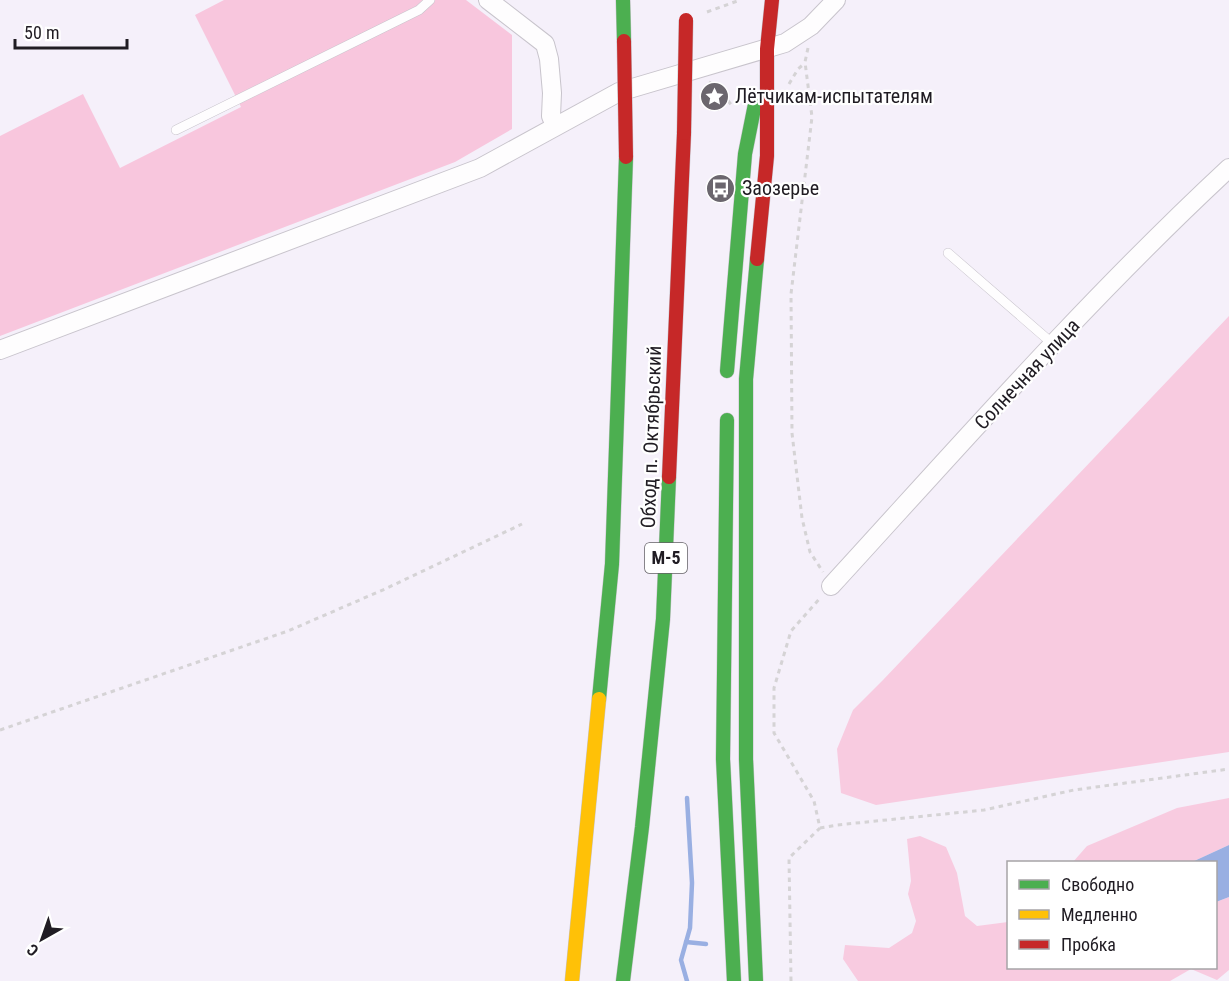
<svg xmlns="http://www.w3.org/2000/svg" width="1229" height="981" font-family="'Roboto Condensed',sans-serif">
<rect width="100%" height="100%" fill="#f5f0fa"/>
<g fill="#f8cbe0">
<path d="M1229 316V752L876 805 841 793 837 749 853 710 883 680Z"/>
<path d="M1229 798V845L1192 862H1073L1087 846 1177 808Z"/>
<path d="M920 836 946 847 957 873 965 916 977 926 1008 922V968H1216V902L1229 897V970L1217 980 1191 969 1170 981H858L843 959 845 945 889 948 912 933 916 921 908 894 911 881 907 839Z"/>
</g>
<path fill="#f8c6dd" d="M224 0H466L512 35V129L455 162 0 336V136L83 94 120 168 241 107 195 15Z"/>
<path fill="#99afe2" d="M1229 845V897L1216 902V862H1192Z"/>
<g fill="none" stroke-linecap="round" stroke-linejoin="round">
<g stroke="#99afe2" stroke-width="4.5">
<path d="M686 942 706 944"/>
<path d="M687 981 681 960 690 928 692 883 687 798"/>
</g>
<defs>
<g id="lane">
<path d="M176 130 419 10 430 0"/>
<path d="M948 253 1053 344"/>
</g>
<g id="street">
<path d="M488 0 545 44 549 59 552 93 551 116 555 126"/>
<path d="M0 350 480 168 619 92 785 43 811 26 836 0"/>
<path d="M831 586C961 444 1088 299 1229 168"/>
</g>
<g id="fast">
<path d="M623 0 624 41"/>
<path d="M727 371 745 154 755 104"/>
<path d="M727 420 723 759 734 981"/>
<path d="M599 699 612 564 626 157"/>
<path d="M623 981 642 827 663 619 669 477"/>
<path d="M756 981 746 759V379L757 259"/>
</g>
<path id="slow" d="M572 981 599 699"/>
<g id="jam">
<path d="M757 259 767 156V49L772 0"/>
<path d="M669 477 684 133"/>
</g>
</defs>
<use href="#lane" stroke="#c8c4cc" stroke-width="10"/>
<use href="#street" stroke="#c8c4cc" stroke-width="20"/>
<use href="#fast" stroke="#c8c4cc" stroke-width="15"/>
<use href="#slow" stroke="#c8c4cc" stroke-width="15"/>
<use href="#jam" stroke="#c8c4cc" stroke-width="15"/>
<g stroke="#d5d3d5" stroke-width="3" stroke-dasharray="4.5 4.5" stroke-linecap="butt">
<path d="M707 12 740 0"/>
<path d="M808 48 805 62 812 117 791 294 792 433 802 518 810 552 823 572"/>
<path d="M709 82 718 88 733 107"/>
<path d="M789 84 798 69 805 63"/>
<path d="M0 730 288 631 385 589 522 524"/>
<path d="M820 828 837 825 984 810 1074 790 1229 769"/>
<path d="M791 981 789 858 820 828 814 801 774 733V688L791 631 821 597"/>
</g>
<use href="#lane" stroke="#fefdfe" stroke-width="9"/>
<use href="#street" stroke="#fefdfe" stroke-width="18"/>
<use href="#fast" stroke="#4caf50" stroke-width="14"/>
<use href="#slow" stroke="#ffc107" stroke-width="14"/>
<use href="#jam" stroke="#c62828" stroke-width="14"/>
<defs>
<g id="jam-bridge">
<path d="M624 41 626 157"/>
<path d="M684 133 686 20"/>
</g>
</defs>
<use href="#jam-bridge" stroke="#c8c4cc" stroke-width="15" stroke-linecap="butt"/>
<use href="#jam-bridge" stroke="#c62828" stroke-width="14"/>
</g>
<defs>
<symbol id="sight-disc" viewBox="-11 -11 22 22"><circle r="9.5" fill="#6b666e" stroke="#fff"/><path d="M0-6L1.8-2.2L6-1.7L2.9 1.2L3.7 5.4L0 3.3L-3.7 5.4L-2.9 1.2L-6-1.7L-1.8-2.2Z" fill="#fff"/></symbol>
<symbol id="bus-disc" viewBox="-11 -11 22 22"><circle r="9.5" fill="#6b666e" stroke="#fff"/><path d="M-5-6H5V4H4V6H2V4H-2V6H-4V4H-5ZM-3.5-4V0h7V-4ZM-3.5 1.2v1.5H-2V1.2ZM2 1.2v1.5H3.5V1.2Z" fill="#fff"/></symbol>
</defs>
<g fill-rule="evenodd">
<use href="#sight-disc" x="698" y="80" width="33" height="33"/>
<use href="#bus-disc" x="704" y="172" width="33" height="33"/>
</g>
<g text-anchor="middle" stroke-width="4.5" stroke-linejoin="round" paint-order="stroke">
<rect fill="#fff" stroke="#636065" stroke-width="1.5" x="645" y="543" width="42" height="30" rx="4.5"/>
<g font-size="18" font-weight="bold" fill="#201c23">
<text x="666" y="564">М-5</text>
</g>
<g font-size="20" fill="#201c23" stroke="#fff" text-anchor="start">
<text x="735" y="103">Лётчикам-испытателям</text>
<text x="742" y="195">Заозерье</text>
</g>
<g font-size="20" fill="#201c23" stroke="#fff">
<text transform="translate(1027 374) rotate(-47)" y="7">Солнечная улица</text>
<text transform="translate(651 437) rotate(-88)" y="7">Обход п. Октябрьский</text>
</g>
</g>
<rect x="1007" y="861" width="210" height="108" fill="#ffffff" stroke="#a6a4a7" stroke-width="1.5"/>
<rect x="1019" y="880" width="30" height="9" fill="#4caf50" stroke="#a6a4a7" stroke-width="1.5"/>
<text x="1061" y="891" font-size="18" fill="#201c23">Свободно</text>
<rect x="1019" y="910" width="30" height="9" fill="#ffc107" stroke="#a6a4a7" stroke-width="1.5"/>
<text x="1061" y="921" font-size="18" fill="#201c23">Медленно</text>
<rect x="1019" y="940" width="30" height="9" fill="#c62828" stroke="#a6a4a7" stroke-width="1.5"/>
<text x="1061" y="951" font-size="18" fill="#201c23">Пробка</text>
<g transform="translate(42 939) rotate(220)" stroke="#ffffff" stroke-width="4.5" paint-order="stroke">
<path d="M0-4.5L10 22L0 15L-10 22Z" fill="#201c23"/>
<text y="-9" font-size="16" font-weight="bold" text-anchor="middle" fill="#201c23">С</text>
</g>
<path d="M15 39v9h112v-9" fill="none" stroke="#201c23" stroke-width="3"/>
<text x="24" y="39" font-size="18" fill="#201c23" stroke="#ffffff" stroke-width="4.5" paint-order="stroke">50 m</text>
</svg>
